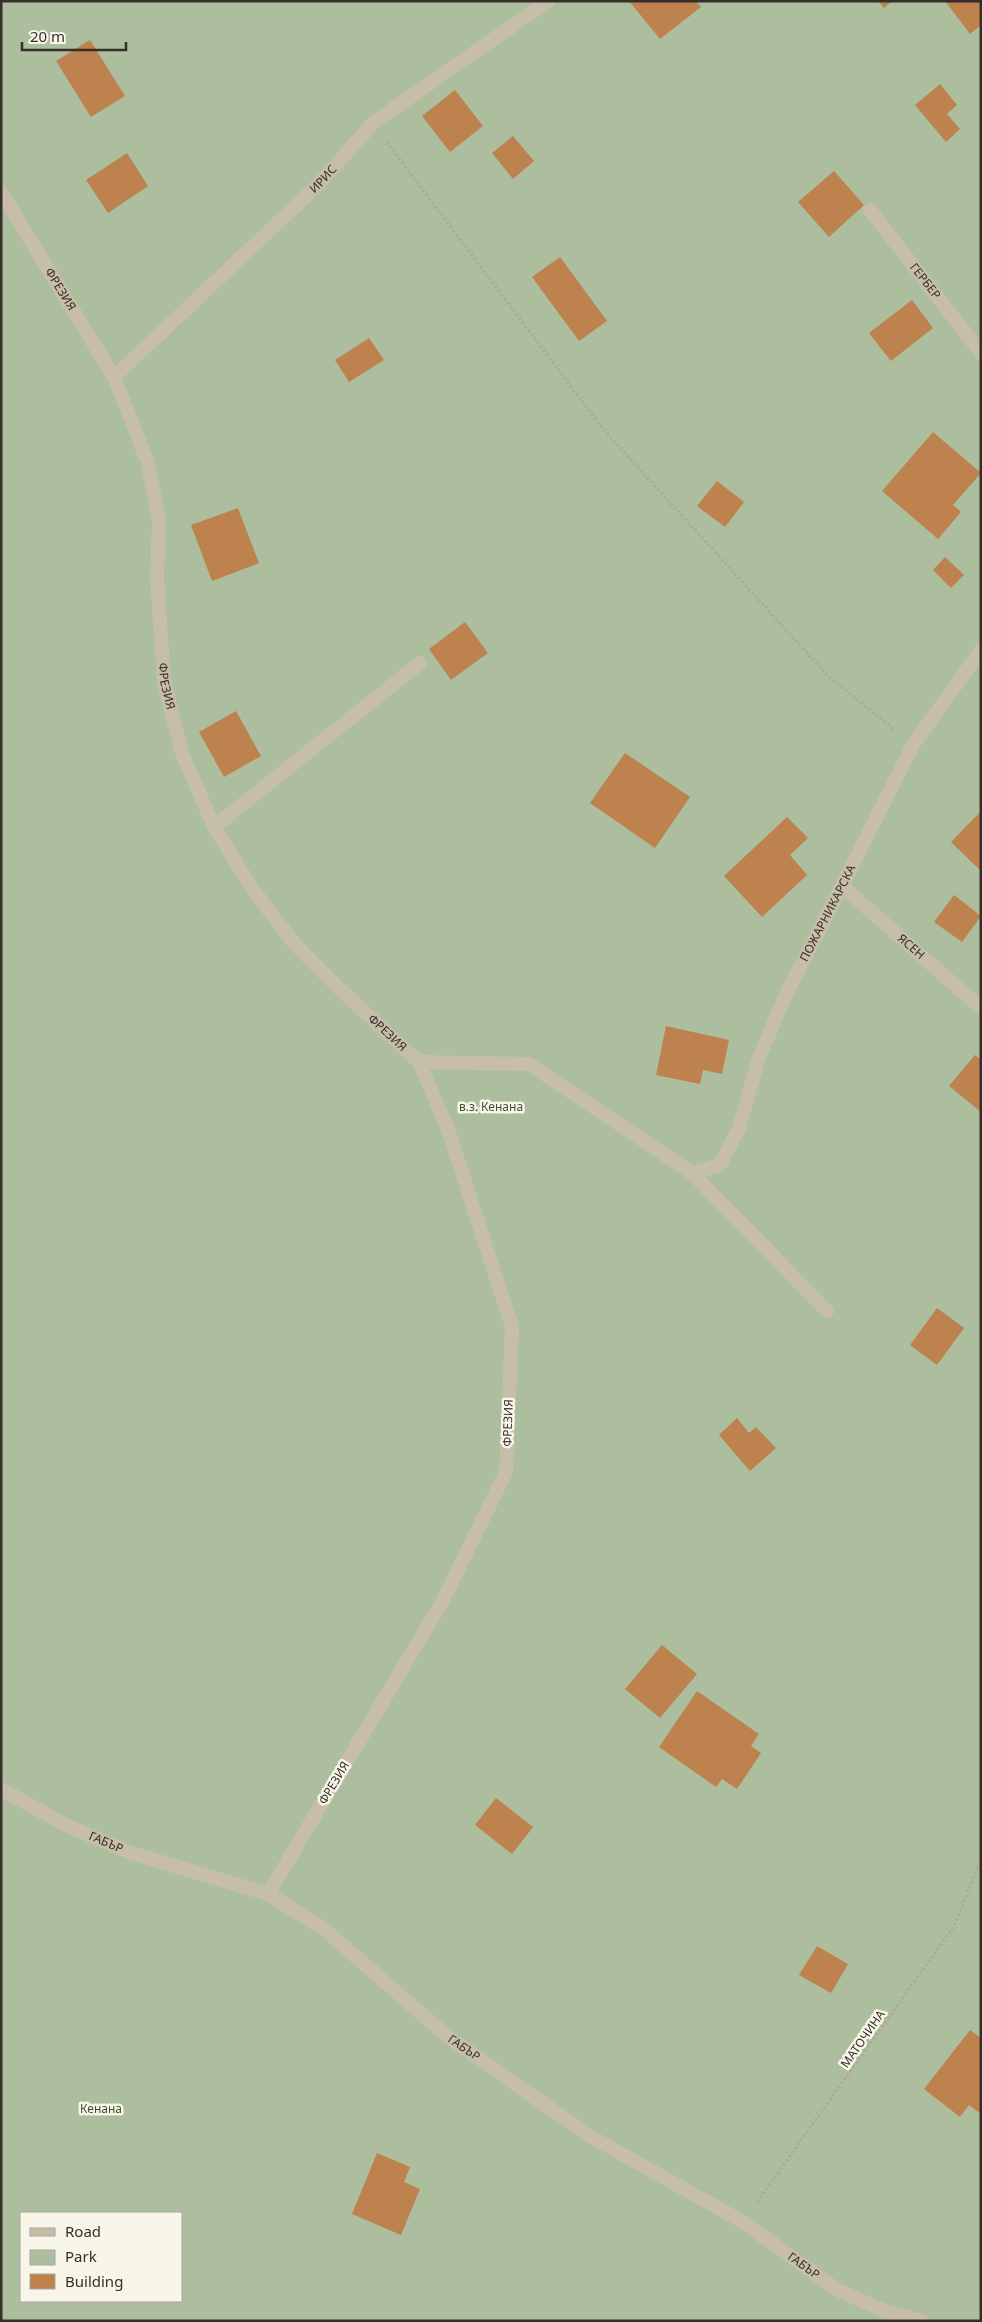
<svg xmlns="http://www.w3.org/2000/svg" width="982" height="2322" font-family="'Noto Sans',sans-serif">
<rect width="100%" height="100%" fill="#f0ebdd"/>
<path fill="#acbe9e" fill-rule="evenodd" d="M1 1H981V2321H1ZM21 2213H181V2301H21Z"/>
<g fill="#bd824e">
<path d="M629 1H696L701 7 660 39Z"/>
<path d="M878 1H892L884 8Z"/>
<path d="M945 1H981V25L970 34Z"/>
<path d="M90 40 125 96 91 117 56 61Z"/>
<path d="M940 84 957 105 947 114 960 129 946 142 915 105Z"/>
<path d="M455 90 483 126 450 152 422 116Z"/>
<path d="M513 136 534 161 513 179 492 153Z"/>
<path d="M127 153 148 186 108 213 86 180Z"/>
<path d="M834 171 864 205 829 237 798 202Z"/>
<path d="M560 257 607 321 579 341 532 277Z"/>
<path d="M912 300 933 328 891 361 869 333Z"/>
<path d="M369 338 384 360 349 382 335 360Z"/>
<path d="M933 432 981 473 953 505 961 512 938 539 882 491Z"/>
<path d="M717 481 744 502 725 527 697 506Z"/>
<path d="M238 508 259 563 212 581 191 525Z"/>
<path d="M945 557 964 575 951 588 933 570Z"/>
<path d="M465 622 488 653 451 680 429 649Z"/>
<path d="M236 711 261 756 224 777 199 732Z"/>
<path d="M625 753 690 797 655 848 590 803Z"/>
<path d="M981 811V871L951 842Z"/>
<path d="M787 817 808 838 790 855 807 875 762 917 724 876Z"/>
<path d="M954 895 981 916 962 942 934 922Z"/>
<path d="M666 1026 729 1040 722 1074 703 1070 700 1084 656 1075Z"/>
<path d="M975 1055 981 1060V1112L949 1086Z"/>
<path d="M937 1308 964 1328 937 1365 910 1345Z"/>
<path d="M737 1418 749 1433 756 1427 776 1448 750 1471 719 1435Z"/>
<path d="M662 1645 697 1674 660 1718 625 1689Z"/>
<path d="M697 1691 759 1734 751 1746 761 1753 737 1789 722 1779 716 1787 659 1747Z"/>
<path d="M496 1798 533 1827 512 1854 475 1825Z"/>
<path d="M817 1946 848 1964 831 1993 799 1975Z"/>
<path d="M970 2030 981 2038V2114L969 2105 960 2117 924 2089Z"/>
<path d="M377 2153 410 2167 404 2182 420 2189 401 2235 352 2214Z"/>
</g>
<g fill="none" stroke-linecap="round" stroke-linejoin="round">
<g stroke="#b3a894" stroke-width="3" stroke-dasharray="2.5 2.5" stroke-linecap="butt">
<path d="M387 142 603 429 828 676 895 730"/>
<path d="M757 2202 954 1926 981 1858"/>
</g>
<path stroke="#c7bea9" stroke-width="14" id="s1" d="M870 210 981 353"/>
<g stroke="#c7bea9" stroke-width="14">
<path id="s2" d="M1 192 114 377 148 463 159 522 157 578 164 681 182 753 214 827 254 891 294 943 344 993 419 1062 447 1127 512 1326 506 1472 441 1604 268 1894"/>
<path id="s3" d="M114 377 319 184 373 123 548 1"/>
<path d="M214 827 420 663"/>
<path id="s4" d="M842 886 981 1008"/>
<path d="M419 1062 529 1064 692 1173 827 1311"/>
<path id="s5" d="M692 1173 720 1165 739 1128 759 1058 786 994 842 886 913 745 981 650"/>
<path id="s6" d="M1 1789 66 1825 128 1852 268 1894 324 1929 447 2036 588 2135 743 2222 836 2289 882 2310 922 2321"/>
</g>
</g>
<g text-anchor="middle" stroke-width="5" stroke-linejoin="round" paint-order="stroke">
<g font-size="12" fill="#352f29" stroke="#f8f5e9">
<text dy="4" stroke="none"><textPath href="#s3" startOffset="288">ИРИС</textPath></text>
<text dy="4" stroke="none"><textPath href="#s1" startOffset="90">ГЕРБЕР</textPath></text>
<text dy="4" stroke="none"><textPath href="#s2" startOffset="114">ФРЕЗИЯ</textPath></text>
<text dy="4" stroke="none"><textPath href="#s2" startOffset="534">ФРЕЗИЯ</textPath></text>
<text dy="4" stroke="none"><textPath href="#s5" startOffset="304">ПОЖАРНИКАРСКА</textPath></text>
<text dy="4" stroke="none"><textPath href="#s4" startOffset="92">ЯСЕН</textPath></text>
<text dy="4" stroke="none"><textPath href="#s2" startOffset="954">ФРЕЗИЯ</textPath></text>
<text transform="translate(508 1423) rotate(-88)" y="4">ФРЕЗИЯ</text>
<text transform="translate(334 1783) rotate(-59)" y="4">ФРЕЗИЯ</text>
<text dy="4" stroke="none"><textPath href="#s6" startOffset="118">ГАБЪР</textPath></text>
<text transform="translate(863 2039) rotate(-55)" y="4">МАТОЧИНА</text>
<text dy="4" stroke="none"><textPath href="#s6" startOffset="538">ГАБЪР</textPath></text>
<text dy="4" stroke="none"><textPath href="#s6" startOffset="942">ГАБЪР</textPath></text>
</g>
<g font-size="12" fill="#3d522e" stroke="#f8f5e9">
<text x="491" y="1111">в.з. Кенана</text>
<text x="101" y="2113">Кенана</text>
</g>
</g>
<rect width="982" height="2322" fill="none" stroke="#352f29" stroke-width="5"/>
<rect x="20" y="2212" width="162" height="90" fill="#f8f5e9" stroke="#aaa69c"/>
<rect x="30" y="2228" width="25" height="8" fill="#c7bea9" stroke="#aaa69c"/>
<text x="65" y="2237" font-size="15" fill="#352f29">Road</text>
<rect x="30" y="2250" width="25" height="15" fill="#acbe9e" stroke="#aaa69c"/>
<text x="65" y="2262" font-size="15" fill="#352f29">Park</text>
<rect x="30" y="2274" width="25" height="15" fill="#bd824e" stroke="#aaa69c"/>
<text x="65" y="2287" font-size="15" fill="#352f29">Building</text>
<path d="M22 42v8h104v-8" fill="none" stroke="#352f29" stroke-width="2.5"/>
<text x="30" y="42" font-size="15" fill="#352f29" stroke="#f8f5e9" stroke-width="4" paint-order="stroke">20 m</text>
</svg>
